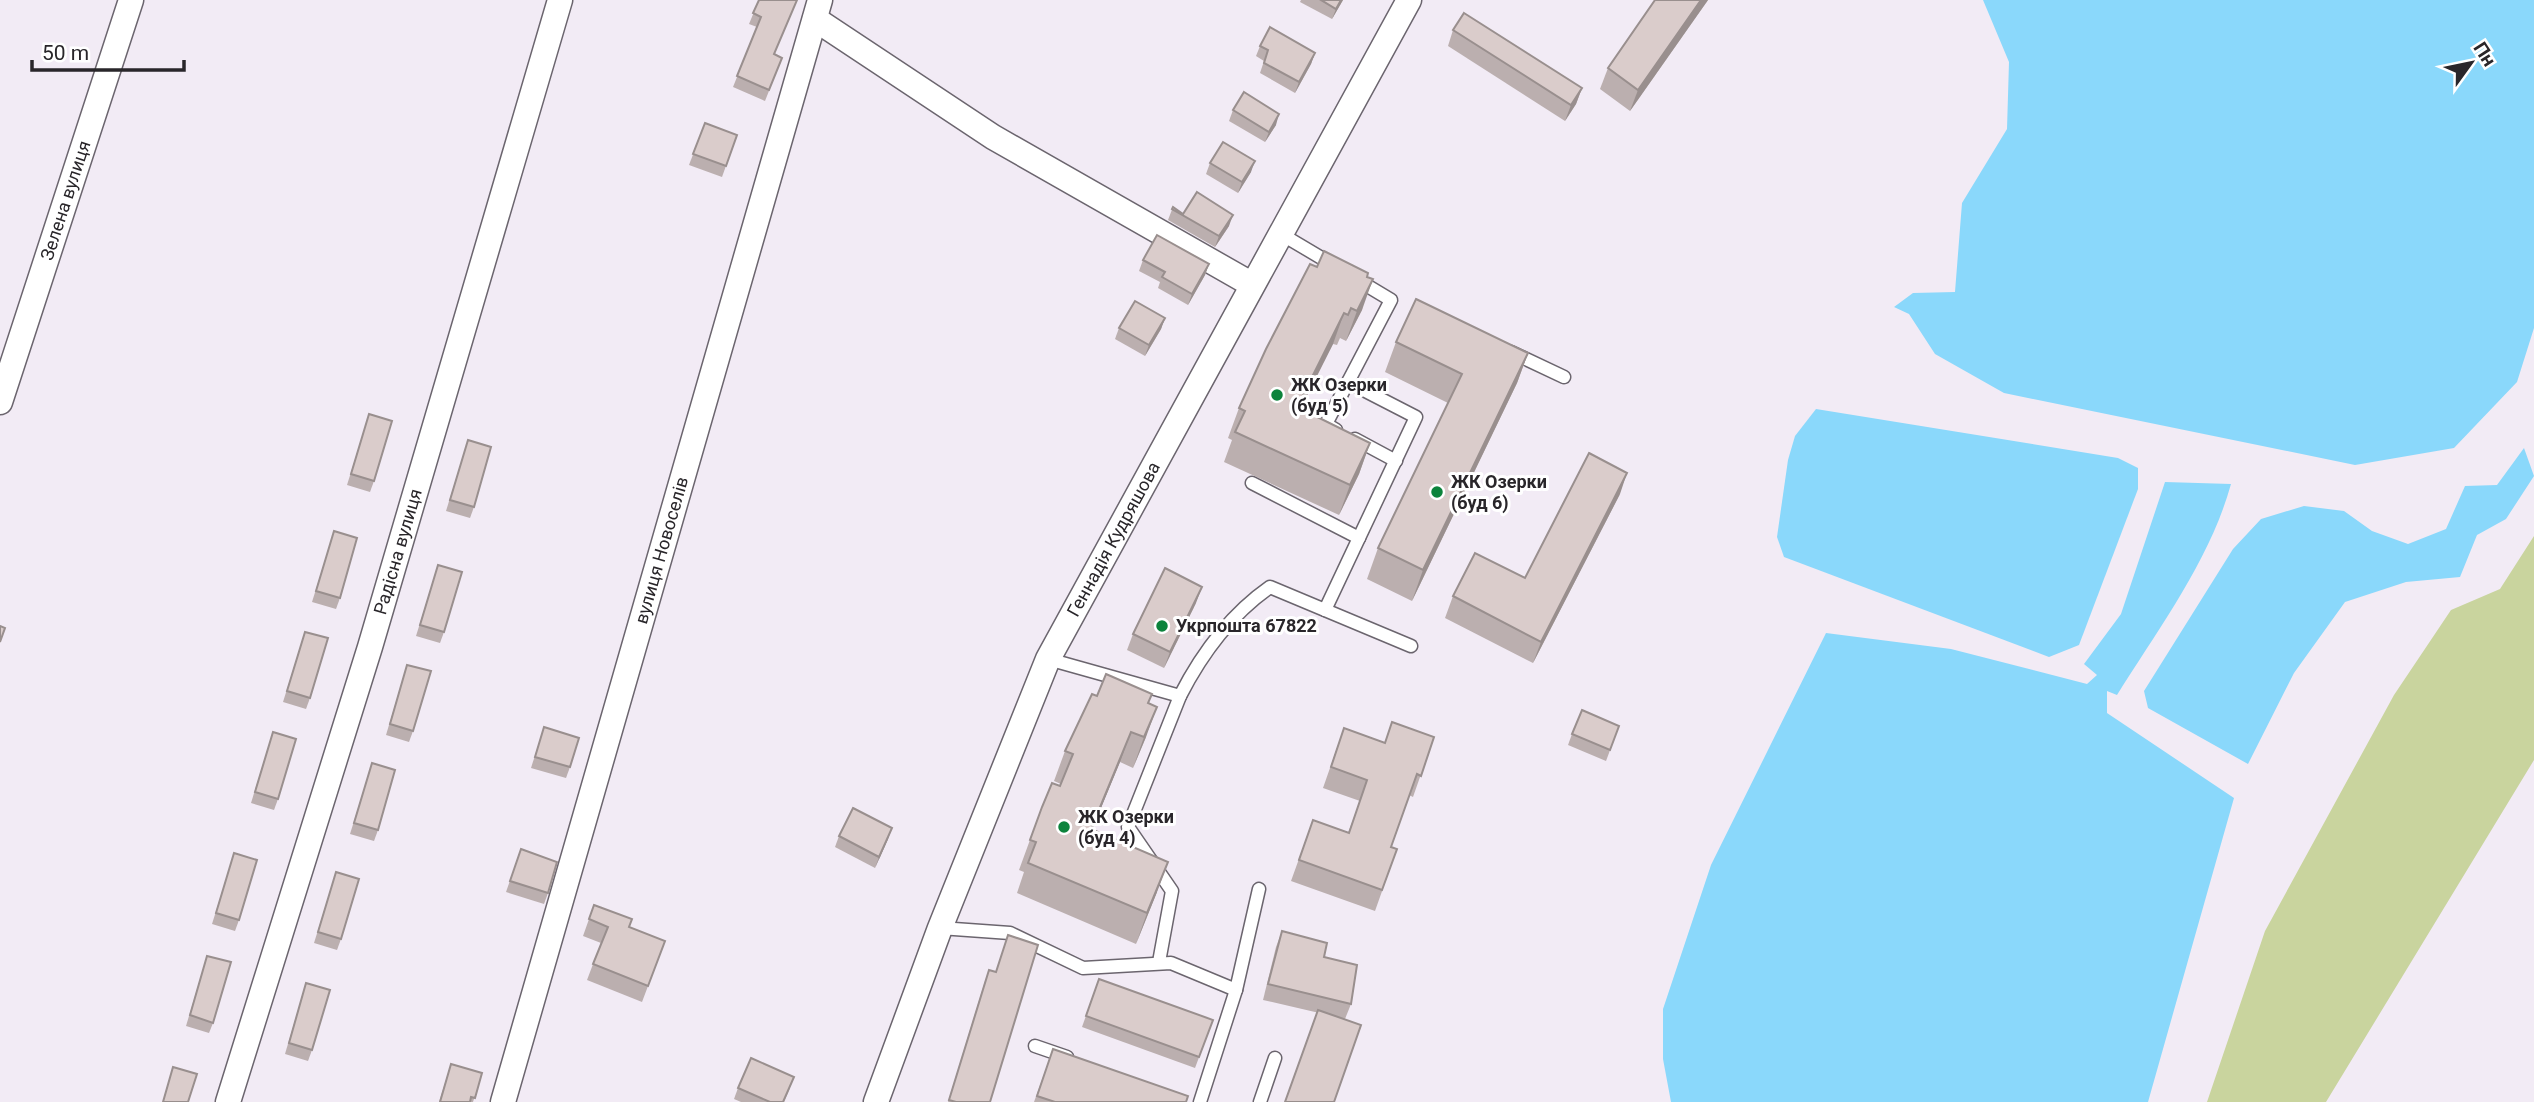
<svg xmlns="http://www.w3.org/2000/svg" width="2534" height="1102" font-family="Roboto,sans-serif">
<rect width="100%" height="100%" fill="#f2ebf5"/>
<path fill="#c9d49e" d="M2534 536V760L2326 1102H2207L2265 931 2394 695 2451 610 2500 589Z"/>
<g fill="#8ad8fb">
<path d="M1983 0H2534V328L2517 382 2454 448 2355 465 2004 393 1935 354 1909 314 1894 307 1913 293 1955 292 1962 203 2007 129 2009 62Z"/>
<path d="M1816 409 2118 458 2138 468V489L2079 645 2049 657 1784 557 1777 537 1788 460 1795 436Z"/>
<path d="M2524 448 2534 476 2506 519 2477 535 2460 577 2406 582 2345 602 2294 673 2248 764 2148 708 2144 691 2233 549 2261 519 2304 506 2344 511 2372 531 2408 544 2446 529 2465 486 2497 485Z"/>
<path d="M2165 482 2231 484C2210 560 2159 628 2117 695L2107 691V713L2234 798 2148 1102H1671L1663 1059V1009L1711 865 1826 633 1951 649 2087 684 2097 675 2084 664 2121 614Z"/>
</g>
<g fill="none" stroke-linecap="round" stroke-linejoin="round">
<defs>
<g id="service">
<path d="M1281 234 1335 266"/>
<path d="M1511 352 1564 377"/>
<path d="M1336 430 1326 424 1391 300 1356 279"/>
<path d="M1355 439 1396 461"/>
<path d="M1252 483 1359 538"/>
<path d="M1325 610 1416 417 1348 382"/>
<path d="M1048 659 1180 696C1202 653 1230 615 1270 587L1411 646"/>
<path d="M940 928 1010 933 1083 968 1171 963 1236 990"/>
<path d="M1159 962 1172 891 1128 827 1180 696"/>
<path d="M1035 1046 1067 1057"/>
<path d="M1200 1102 1236 990 1259 889"/>
<path d="M1260 1102 1275 1058"/>
</g>
<g id="minor">
<path d="M815 19 993 137 1251 284"/>
<path id="s1" d="M0 402 131 0"/>
<path id="s2" d="M228 1102 370 647 560 0"/>
<path id="s3" d="M503 1102 820 0"/>
<path id="s4" d="M876 1102 940 928 1048 659 1409 0"/>
</g>
</defs>
<use href="#service" stroke="#6b656e" stroke-width="15"/>
<use href="#minor" stroke="#6b656e" stroke-width="27"/>
<use href="#service" stroke="#fff" stroke-width="12"/>
<use href="#minor" stroke="#fff" stroke-width="24"/>
</g>
<g fill="#bbafaf">
<path d="M759 0H797L774 54 782 58 765 101 733 87 757 27 749 24Z"/>
<path d="M1301 0H1343L1332 19 1300 2Z"/>
<path d="M1655 0H1708L1630 111 1600 89 1608 68Z"/>
<path d="M1453 30 1582 88 1576 104 1565 121 1448 46Z"/>
<path d="M1260 46 1315 53 1311 64 1295 93 1260 73 1264 61 1256 56Z"/>
<path d="M1233 110 1276 125 1265 142 1229 121Z"/>
<path d="M705 123 737 135 722 177 689 165Z"/>
<path d="M1210 163 1251 172 1238 193 1206 174Z"/>
<path d="M1173 207 1183 214 1229 226 1215 247 1168 220Z"/>
<path d="M1143 260 1209 264 1205 275 1188 305 1158 288 1160 282 1139 271Z"/>
<path d="M1317 267 1367 277 1362 310 1346 341 1340 338 1337 345 1333 344 1301 408 1370 443 1359 474 1339 515 1224 462 1232 440 1228 438 1239 408Z"/>
<path d="M1165 318 1161 329 1145 356 1115 339 1119 328Z"/>
<path d="M1396 342 1528 353 1517 383 1412 601 1367 579 1378 548 1448 403 1385 372Z"/>
<path d="M369 414 374 481 370 492 347 485Z"/>
<path d="M468 440 474 507 470 518 446 511Z"/>
<path d="M1620 494 1533 663 1445 618 1453 596 1525 578Z"/>
<path d="M334 531 340 598 336 609 312 602Z"/>
<path d="M438 565 444 632 440 643 416 636Z"/>
<path d="M1196 603 1164 668 1127 650 1133 634Z"/>
<path d="M305 632 310 698 306 709 283 702Z"/>
<path d="M407 665 413 731 409 742 386 735Z"/>
<path d="M1097 696 1149 703 1146 737 1133 768 1120 762 1092 829 1157 892 1136 944 1017 893 1024 872 1019 870 1042 807 1060 786 1061 784 1054 781 1065 751Z"/>
<path d="M1619 726 1606 761 1568 745 1572 734Z"/>
<path d="M544 727 570 767 566 778 531 768Z"/>
<path d="M1344 728 1385 743 1434 737 1413 797 1409 795 1391 847 1397 849 1375 911 1291 881 1313 820 1348 833 1360 801 1323 788Z"/>
<path d="M273 732 278 799 274 810 251 803Z"/>
<path d="M372 763 378 830 374 841 350 834Z"/>
<path d="M839 836 888 839 875 868 835 847Z"/>
<path d="M521 849 548 893 544 904 506 892Z"/>
<path d="M234 853 239 920 235 931 212 924Z"/>
<path d="M336 872 341 939 337 950 314 943Z"/>
<path d="M594 905 629 927 665 941 642 1002 587 980 601 943 583 936Z"/>
<path d="M1282 931 1324 957 1351 1004 1345 1019 1263 1000 1276 947Z"/>
<path d="M207 956 213 1023 209 1033 186 1026Z"/>
<path d="M989 970 990 1102H948L985 981Z"/>
<path d="M1099 979 1213 1020 1195 1068 1082 1027Z"/>
<path d="M306 983 312 1050 308 1061 285 1054Z"/>
<path d="M1053 1049 1186 1102H1034Z"/>
<path d="M451 1064 482 1073 473 1102H439Z"/>
<path d="M738 1088H790L784 1102H741L734 1099Z"/>
</g>
<g fill="#998f8e">
<path d="M1341 0H1343L1332 19 1336 9Z"/>
<path d="M1701 0H1708L1630 111 1638 90Z"/>
<path d="M1315 53 1311 64 1295 93 1299 82Z"/>
<path d="M1582 88 1576 104 1565 121 1571 105Z"/>
<path d="M1279 114 1276 125 1265 142 1269 132Z"/>
<path d="M1255 161 1251 172 1238 193 1242 182Z"/>
<path d="M1233 215 1229 226 1215 247 1219 236Z"/>
<path d="M1209 264 1205 275 1188 305 1192 294Z"/>
<path d="M1373 279 1362 310 1346 341 1357 311Z"/>
<path d="M1344 313 1333 344 1286 437 1297 407Z"/>
<path d="M1165 318 1161 329 1145 356 1149 345Z"/>
<path d="M1528 353 1517 383 1412 601 1423 570Z"/>
<path d="M1370 443 1359 474 1339 515 1350 485Z"/>
<path d="M1627 473 1620 494 1533 663 1541 642Z"/>
<path d="M1202 587 1196 603 1164 668 1170 652Z"/>
<path d="M1157 707 1146 737 1133 768 1144 737Z"/>
<path d="M1131 732 1120 762 1080 859 1091 829Z"/>
<path d="M892 828 888 839 875 868 879 857Z"/>
<path d="M1168 862 1157 892 1136 944 1147 913Z"/>
</g>
<g fill="#dacccb" stroke="#998f8e" stroke-width="2">
<path d="M759 0H797L774 54 782 58 769 90 737 76 761 17 753 13Z"/>
<path d="M1321 0H1341L1336 9Z"/>
<path d="M1655 0H1701L1638 90 1608 68Z"/>
<path d="M1464 13 1582 88 1571 105 1453 30Z"/>
<path d="M1270 27 1315 53 1299 82 1264 63 1268 50 1260 46Z"/>
<path d="M1244 92 1279 114 1269 132 1233 110Z"/>
<path d="M705 123 737 135 726 166 693 154Z"/>
<path d="M1223 142 1255 161 1242 182 1210 163Z"/>
<path d="M1197 192 1233 215 1219 236 1172 209 1173 207 1183 214Z"/>
<path d="M1157 235 1209 264 1192 294 1162 277 1165 272 1143 260Z"/>
<path d="M1324 251 1368 273 1367 277 1373 279 1357 311 1351 308 1348 315 1344 313 1297 407 1370 443 1350 485 1235 432 1245 411 1239 408 1266 349 1310 264 1317 267Z"/>
<path d="M1416 299 1528 353 1423 570 1378 548 1462 374 1396 342Z"/>
<path d="M1135 301 1165 318 1149 345 1119 328Z"/>
<path d="M369 414 392 421 374 481 351 474Z"/>
<path d="M468 440 491 447 474 507 450 500Z"/>
<path d="M1589 453 1627 473 1541 642 1453 596 1475 553 1525 578Z"/>
<path d="M334 531 357 538 340 598 316 591Z"/>
<path d="M438 565 462 572 444 632 420 625Z"/>
<path d="M1165 568 1202 587 1170 652 1133 634Z"/>
<path d="M0 626 5 628 0 642Z"/>
<path d="M305 632 328 638 310 698 287 691Z"/>
<path d="M407 665 431 671 413 731 390 724Z"/>
<path d="M1106 674 1152 694 1148 703 1157 707 1144 737 1131 732 1091 829 1168 862 1147 913 1028 863 1036 842 1030 840 1042 807 1052 783 1060 786 1073 754 1065 751 1092 694 1097 696Z"/>
<path d="M1582 710 1619 726 1610 750 1572 734Z"/>
<path d="M1392 722 1434 737 1421 776 1417 774 1391 847 1397 849 1382 890 1299 860 1313 820 1349 833 1367 780 1331 767 1344 728 1385 743Z"/>
<path d="M544 727 579 738 570 767 535 757Z"/>
<path d="M273 732 296 739 278 799 255 792Z"/>
<path d="M372 763 395 770 378 830 354 823Z"/>
<path d="M853 808 892 828 879 857 839 836Z"/>
<path d="M521 849 557 862 548 893 510 881Z"/>
<path d="M234 853 257 860 239 920 216 913Z"/>
<path d="M336 872 359 879 341 939 318 932Z"/>
<path d="M594 905 632 919 629 927 665 941 648 986 593 964 608 927 589 919Z"/>
<path d="M1282 931 1327 943 1324 957 1357 965 1351 1004 1268 984Z"/>
<path d="M1008 935 1038 945 990 1102H956L949 1100 989 970 996 972Z"/>
<path d="M207 956 231 962 213 1023 190 1015Z"/>
<path d="M1099 979 1213 1020 1199 1057 1086 1016Z"/>
<path d="M306 983 330 990 312 1050 289 1043Z"/>
<path d="M1318 1010 1361 1025 1334 1102H1285Z"/>
<path d="M1053 1049 1188 1096 1186 1102H1055L1037 1096Z"/>
<path d="M751 1058 794 1077 783 1102H770L738 1088Z"/>
<path d="M451 1064 482 1073 475 1098 471 1097 470 1102H440Z"/>
<path d="M173 1067 197 1074 188 1102H163Z"/>
</g>
<g fill="#0c833c" stroke="#fff" stroke-width="2.5">
<circle cx="1277" cy="395" r="7"/>
<circle cx="1437" cy="492" r="7"/>
<circle cx="1162" cy="626" r="7"/>
<circle cx="1064" cy="827" r="7"/>
</g>
<g text-anchor="middle" stroke-width="6" stroke-linejoin="round" paint-order="stroke">
<g font-size="18" fill="#29262a" stroke="#fff">
<text dy="6" stroke="none"><textPath href="#s1" startOffset="212">Зелена вулиця</textPath></text>
<text dy="6" stroke="none"><textPath href="#s4" startOffset="612">Геннадія Кудряшова</textPath></text>
<text dy="6" stroke="none"><textPath href="#s3" startOffset="574">вулиця Новоселів</textPath></text>
<text dy="6" stroke="none"><textPath href="#s2" startOffset="576">Радісна вулиця</textPath></text>
</g>
<g font-size="18" font-weight="bold" fill="#29262a" stroke="#fff" text-anchor="start">
<text x="1291" y="391">ЖК Озерки<tspan x="1291" dy="21">(буд 5)</tspan></text>
<text x="1451" y="488">ЖК Озерки<tspan x="1451" dy="21">(буд 6)</tspan></text>
<text x="1176" y="632">Укрпошта 67822</text>
<text x="1078" y="823">ЖК Озерки<tspan x="1078" dy="21">(буд 4)</tspan></text>
</g>
</g>
<g transform="translate(2471 63) rotate(57)" stroke="#ffffff" stroke-width="5" paint-order="stroke">
<path d="M0-5L12 26L0 18L-12 26Z" fill="#29262a"/>
<text y="-10" font-size="19" font-weight="bold" text-anchor="middle" fill="#29262a">Пн</text>
</g>
<path d="M32 60v10h152v-10" fill="none" stroke="#29262a" stroke-width="3.5"/>
<text x="42" y="60" font-size="21" fill="#29262a" stroke="#ffffff" stroke-width="5" paint-order="stroke">50 m</text>
</svg>
